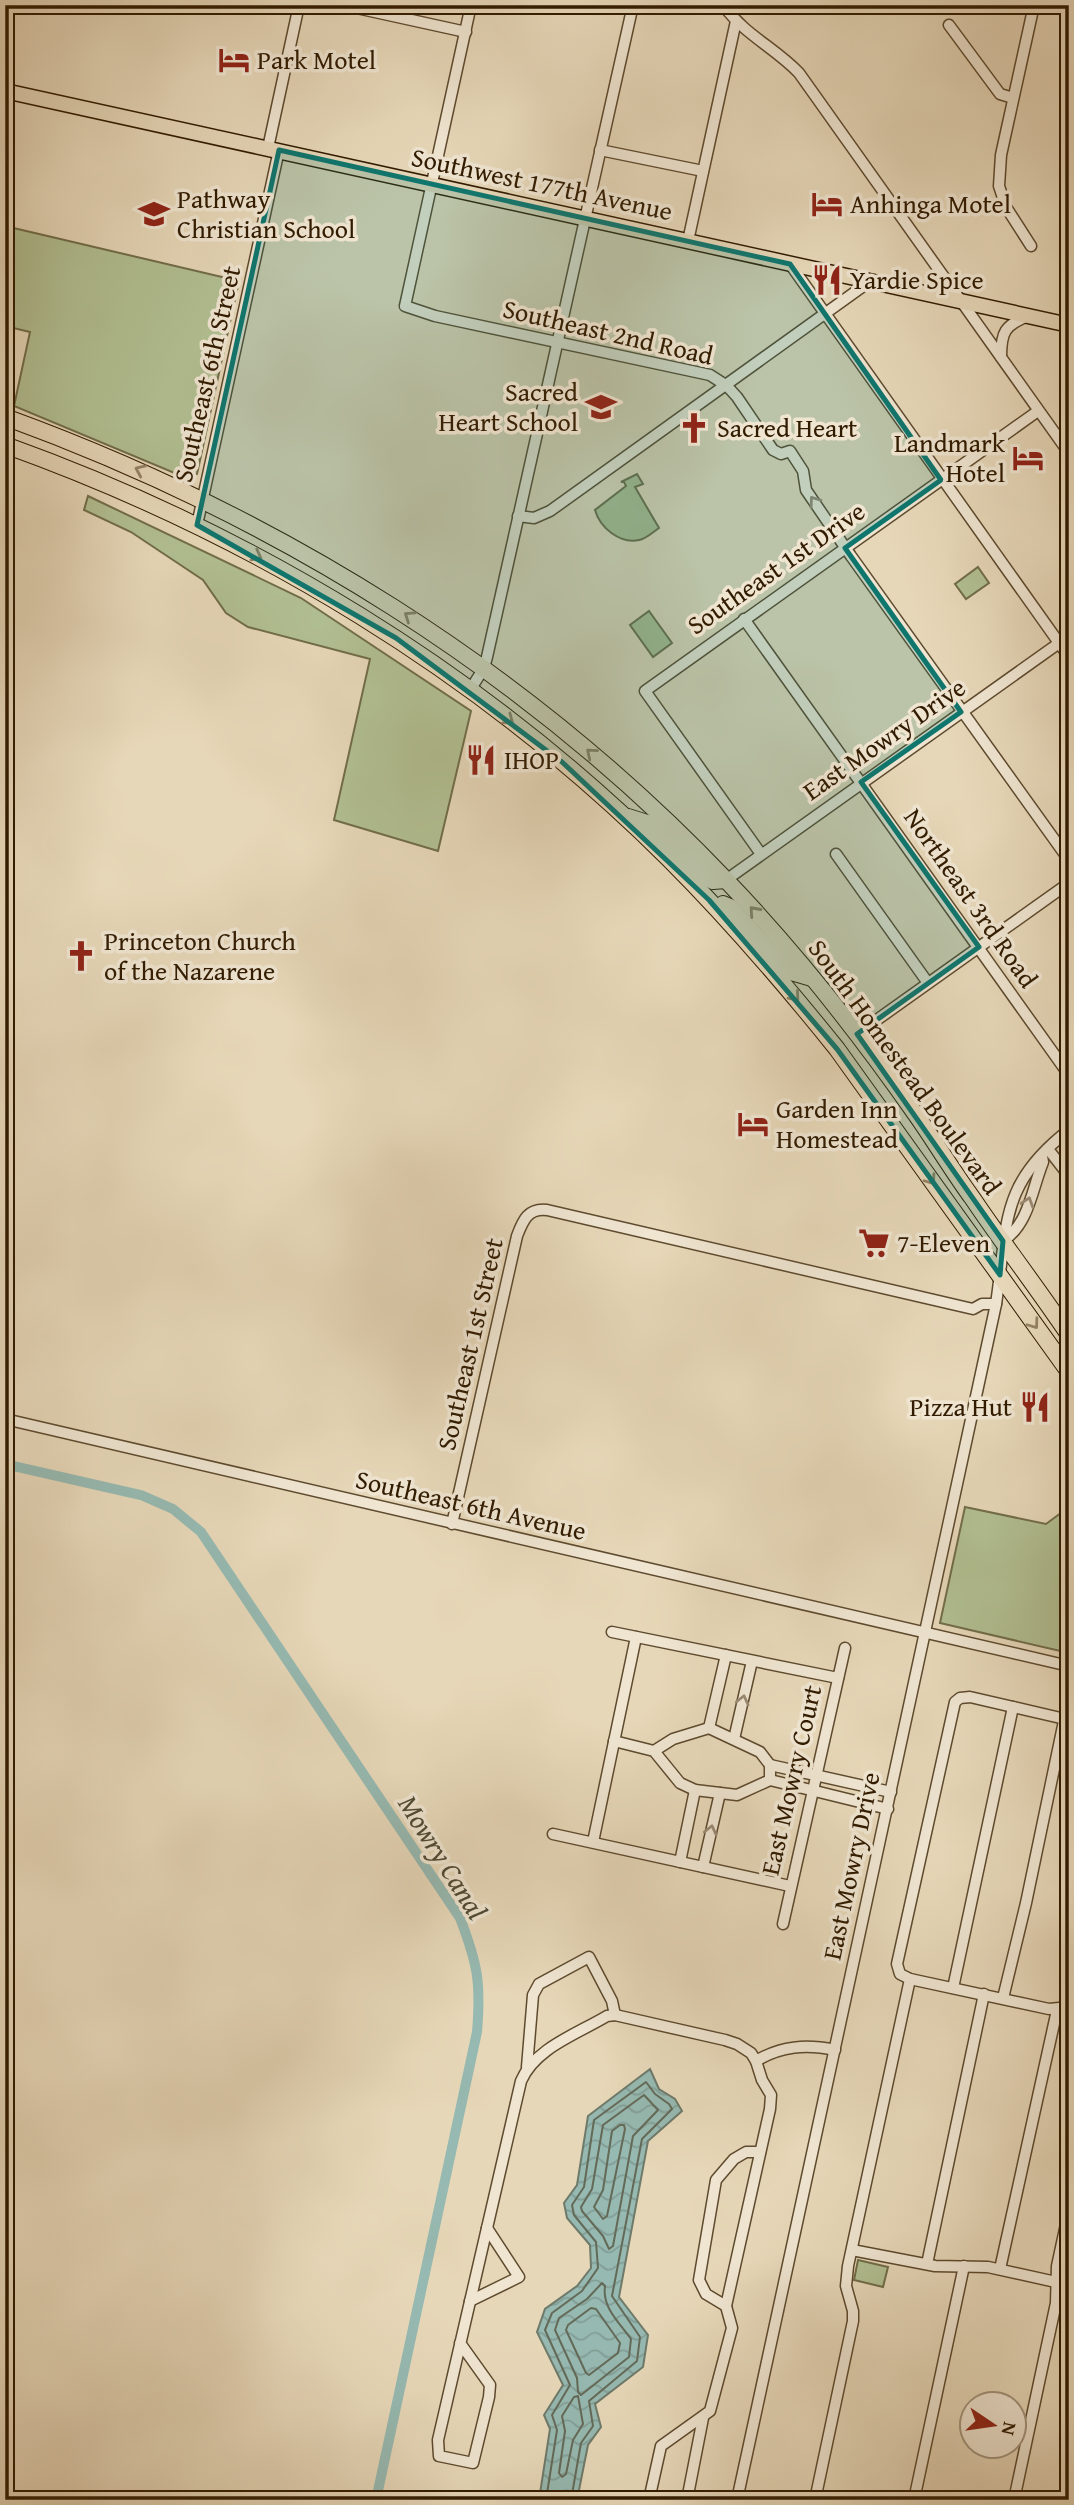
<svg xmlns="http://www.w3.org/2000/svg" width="1074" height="2505" font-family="'Gentium Book Plus',serif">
<defs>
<pattern id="water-waves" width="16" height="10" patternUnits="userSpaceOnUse" patternTransform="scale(1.75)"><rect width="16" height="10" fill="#96b9b1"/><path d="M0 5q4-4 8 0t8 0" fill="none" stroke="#829e96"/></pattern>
</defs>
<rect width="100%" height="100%" fill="#e6d7b8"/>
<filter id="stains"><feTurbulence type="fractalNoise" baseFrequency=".00286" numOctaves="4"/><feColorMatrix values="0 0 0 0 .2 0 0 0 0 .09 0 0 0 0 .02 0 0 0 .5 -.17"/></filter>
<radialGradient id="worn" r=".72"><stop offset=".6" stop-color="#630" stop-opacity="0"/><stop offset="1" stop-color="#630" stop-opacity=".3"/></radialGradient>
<g fill="#b1bf92" stroke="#716d49" stroke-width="2">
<path d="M5 226 239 281 197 474 184 477 14 406 30 332 5 326Z"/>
<path d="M637 474 643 484 635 487 659 528C653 532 646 539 639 540 620 544 600 528 595 510L626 486 624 482H621Z"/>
<path d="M88 496 301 598 471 711 438 851 334 820 370 659 248 627 226 613 203 580 131 532 84 510Z"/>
<path d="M978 567 989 583 966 599 955 584Z"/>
<path d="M649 611 672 643 653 657 630 625Z"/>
<path d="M965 1507 1046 1524 1069 1507V1653L940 1623Z"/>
<path d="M858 2260 888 2267 883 2287 854 2280Z"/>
</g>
<path fill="url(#water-waves)" stroke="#6e7a6a" stroke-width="2" d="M650 2069 659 2089 675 2099 682 2111 648 2141 619 2297 648 2335 643 2367 595 2404 601 2427 588 2445 577 2500H539L550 2429 544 2415 563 2385 537 2332 545 2309 577 2286 591 2268 590 2245 567 2218 564 2203 577 2185 588 2116Z"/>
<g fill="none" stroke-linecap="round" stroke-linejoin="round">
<g stroke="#646a58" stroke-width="2">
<path d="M644 2095 658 2110 633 2136 613 2246 609 2249 603 2236 582 2211 581 2207 592 2189 603 2125Z"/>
<path d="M620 2125H624L625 2129 607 2216 603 2219 594 2207 603 2190 612 2131Z"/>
<path d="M602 2283 605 2286C602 2308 619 2322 631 2339L629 2357 581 2395 578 2392 577 2378 555 2330 559 2318 587 2299Z"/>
<path d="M591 2308 596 2309 620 2343 618 2353 589 2375 586 2373 566 2330 568 2325Z"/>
<path d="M578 2396 583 2424 573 2440 566 2474 562 2477 559 2473 565 2431 562 2416 574 2397Z"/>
<path d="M546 2500 557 2430 552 2415 570 2385 545 2330 552 2313 582 2291 598 2268 596 2242 574 2215 572 2205 584 2187 594 2120 646 2082 655 2094 669 2104 672 2109 642 2139 612 2296 640 2337 637 2361 589 2401 593 2426 581 2443 571 2500"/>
</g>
<path stroke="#96b9b1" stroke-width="10" d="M5 1464 141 1495 173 1509 201 1532 460 1918C478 1965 481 1983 477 2032L376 2500"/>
<defs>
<g id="minor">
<path d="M343 5 466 32"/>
<path d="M471 5 405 306 435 316 710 375 727 386 737 397 773 450 781 454 790 451 803 471 806 490 851 556 1069 860"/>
<path d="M723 5C746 36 774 47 799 73L1069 453"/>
<path d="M949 25 1000 94 1013 98"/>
<path d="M268 148 299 5"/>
<path d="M600 150 703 171"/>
<path d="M688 241 736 21"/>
<path d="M1031 246 1006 207 999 186 1001 155 1034 5"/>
<path d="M790 264 1069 657"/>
<path d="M1001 357C1001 332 1005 325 1028 316"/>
<path d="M518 516 534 518 550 511 869 282"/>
<path d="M197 525 279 150"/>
<path d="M744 619 1069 1075"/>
<path d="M470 690 484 668 487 657 633 5"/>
<path d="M761 854 645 691 1038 411"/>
<path d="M836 854 928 983"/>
<path d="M726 880 1069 636"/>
<path d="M857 1034 1069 883"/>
<path d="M1048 1149 1069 1176"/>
<path d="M1003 1241C1029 1224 1032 1189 1043 1162L1042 1156"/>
<path d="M5 1419 1069 1666"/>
<path d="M452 1524 517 1236C523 1220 528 1208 547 1210L973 1309 982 1304H996"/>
<path d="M612 1632 838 1678"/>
<path d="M1065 1719 970 1697 960 1698 955 1702 897 1964 900 1974 910 1979 1049 2009 1069 2007"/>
<path d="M709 1728 726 1655"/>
<path d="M734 1739 752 1661"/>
<path d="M614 1741 654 1751 680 1783 695 1790 737 1795 770 1780V1765L760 1752 709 1728 673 1739 654 1751"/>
<path d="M770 1765 891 1792"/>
<path d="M770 1780 888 1809"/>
<path d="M553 1834 790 1886"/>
<path d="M593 1842 636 1637"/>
<path d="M680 1862 695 1790"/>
<path d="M703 1867 720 1793"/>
<path d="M783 1924 845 1648"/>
<path d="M953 1988 1013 1707"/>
<path d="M1003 1998 1026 1903 1069 1697"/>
<path d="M756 2061C781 2046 806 2044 835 2050"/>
<path d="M527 2067 533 1995 539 1984 589 1957 612 2001 615 2015"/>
<path d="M852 2250 935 2266 988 2267 1056 2282"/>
<path d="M927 2264 984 1994"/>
<path d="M1000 2269 1057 2010"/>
<path d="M470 2301 519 2277 487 2228"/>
<path d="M726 2306 706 2294 699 2280 716 2180 734 2159 746 2152H760"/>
<path d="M460 2343 490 2385 489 2397 473 2463 439 2456 438 2440 521 2081C535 2048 577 2034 607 2016L615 2015 725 2040 737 2044 751 2053 756 2061 762 2080 771 2095 770 2109 726 2306 732 2328 710 2411 661 2446 649 2500"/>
<path d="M687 2500 703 2418"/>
<path d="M737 2500 996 1304C1008 1224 999 1184 1069 1130"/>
<path d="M815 2500 853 2321V2311L846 2286 848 2266 910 1979"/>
<path d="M914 2500 964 2266"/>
<path d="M1014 2500 1056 2303 1057 2266 1069 2210"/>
</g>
<path id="major" d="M5 91 1069 325"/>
<g id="highway">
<path d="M5 417C277 516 526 670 726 880 796 953 859 1033 917 1116 936 1143 953 1172 973 1199 1004 1245 1038 1289 1069 1335"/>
<path d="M5 445C253 534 482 673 669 859 729 919 784 983 837 1049L1069 1372"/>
<path d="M628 817 647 823 705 877 713 881 726 880"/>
<path d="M723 904 730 907 741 919 788 971 812 978"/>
</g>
</defs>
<use href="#minor" stroke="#5e4a2e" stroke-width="13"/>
<use href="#major" stroke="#311b00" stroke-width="17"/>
<use href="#highway" stroke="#311b00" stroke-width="18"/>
<use href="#minor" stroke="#efe5d1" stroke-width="10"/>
<use href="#major" stroke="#e6d7b8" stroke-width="14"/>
<use href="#highway" stroke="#e6d7b8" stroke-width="16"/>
</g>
<defs><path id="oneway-chevron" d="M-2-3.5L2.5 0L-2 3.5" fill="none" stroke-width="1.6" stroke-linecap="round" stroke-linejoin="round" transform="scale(1.75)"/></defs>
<g stroke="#958265">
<use href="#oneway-chevron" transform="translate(140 470) rotate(-156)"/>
<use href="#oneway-chevron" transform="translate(257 556) rotate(28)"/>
<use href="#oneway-chevron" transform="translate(409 616) rotate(-146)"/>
<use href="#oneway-chevron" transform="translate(509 720) rotate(37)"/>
<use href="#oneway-chevron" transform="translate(591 753) rotate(-140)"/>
<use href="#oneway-chevron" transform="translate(754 911) rotate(-132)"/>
<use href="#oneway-chevron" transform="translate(795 997) rotate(50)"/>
<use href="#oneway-chevron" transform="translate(931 1180) rotate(54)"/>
<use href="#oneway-chevron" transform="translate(1034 1324) rotate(54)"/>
</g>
<g stroke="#9a8a73">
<use href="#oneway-chevron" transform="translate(814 501) rotate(-126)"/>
<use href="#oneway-chevron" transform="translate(1028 1202) rotate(-72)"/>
<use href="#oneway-chevron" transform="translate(743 1700) rotate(-77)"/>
<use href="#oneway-chevron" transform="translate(711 1830) rotate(-77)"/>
</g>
<path fill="#0f766e" fill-opacity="0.2" stroke="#0f766e" stroke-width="5" stroke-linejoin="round" d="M279 150 790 264 941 480 845 548 961 712 861 782 979 947 857 1034 1003 1241 1000 1275 837 1049 709 900 562 762 396 638 197 525Z"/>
<defs>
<symbol id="hotel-bare" viewBox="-9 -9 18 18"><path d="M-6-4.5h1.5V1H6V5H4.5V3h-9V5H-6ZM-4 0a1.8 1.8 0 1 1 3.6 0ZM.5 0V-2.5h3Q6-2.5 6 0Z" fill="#8f2418" stroke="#efe5d1" stroke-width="2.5" paint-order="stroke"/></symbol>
<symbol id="school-bare" viewBox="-9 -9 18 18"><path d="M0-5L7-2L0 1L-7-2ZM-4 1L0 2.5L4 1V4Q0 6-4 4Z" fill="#8f2418" stroke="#efe5d1" stroke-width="2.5" paint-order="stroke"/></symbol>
<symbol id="restaurant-bare" viewBox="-9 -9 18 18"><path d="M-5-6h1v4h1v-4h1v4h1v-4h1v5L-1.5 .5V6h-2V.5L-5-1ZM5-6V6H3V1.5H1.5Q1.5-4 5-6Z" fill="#8f2418" stroke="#efe5d1" stroke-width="2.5" paint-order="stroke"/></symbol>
<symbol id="church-bare" viewBox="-9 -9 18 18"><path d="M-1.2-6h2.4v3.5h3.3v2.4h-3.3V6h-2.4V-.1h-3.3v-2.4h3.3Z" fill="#8f2418" stroke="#efe5d1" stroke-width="2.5" paint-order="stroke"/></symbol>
<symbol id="supermarket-bare" viewBox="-9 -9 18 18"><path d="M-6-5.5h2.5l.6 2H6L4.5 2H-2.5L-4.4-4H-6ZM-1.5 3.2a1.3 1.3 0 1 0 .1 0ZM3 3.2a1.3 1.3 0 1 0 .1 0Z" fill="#8f2418" stroke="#efe5d1" stroke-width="2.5" paint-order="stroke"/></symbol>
</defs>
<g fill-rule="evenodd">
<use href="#hotel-bare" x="212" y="38" width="44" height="44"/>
<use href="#hotel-bare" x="805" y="182" width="44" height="44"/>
<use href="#school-bare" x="132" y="192" width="44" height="44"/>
<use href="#restaurant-bare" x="805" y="258" width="44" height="44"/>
<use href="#school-bare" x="579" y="385" width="44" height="44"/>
<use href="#church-bare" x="672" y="406" width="44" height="44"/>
<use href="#hotel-bare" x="1006" y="436" width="44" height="44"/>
<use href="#restaurant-bare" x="459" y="738" width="44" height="44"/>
<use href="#church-bare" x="59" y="934" width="44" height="44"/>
<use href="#hotel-bare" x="731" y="1102" width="44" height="44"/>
<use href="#supermarket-bare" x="852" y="1221" width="44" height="44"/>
<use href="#restaurant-bare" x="1013" y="1385" width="44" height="44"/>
</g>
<g text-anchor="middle" stroke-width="7" stroke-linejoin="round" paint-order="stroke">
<g font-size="26" fill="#311b00" stroke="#efe5d1" text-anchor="start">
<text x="257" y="69">Park Motel</text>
<text x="177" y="208">Pathway<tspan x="177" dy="30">Christian School</tspan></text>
<text x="850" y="213">Anhinga Motel</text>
<text x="850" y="289">Yardie Spice</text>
<text x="578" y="401" text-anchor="end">Sacred<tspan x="578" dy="30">Heart School</tspan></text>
<text x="717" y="437">Sacred Heart</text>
<text x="1005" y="452" text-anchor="end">Landmark<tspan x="1005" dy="30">Hotel</tspan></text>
<text x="504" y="769">IHOP</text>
<text x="104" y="950">Princeton Church<tspan x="104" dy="30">of the Nazarene</tspan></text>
<text x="776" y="1118">Garden Inn<tspan x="776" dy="30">Homestead</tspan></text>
<text x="897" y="1252">7-Eleven</text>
<text x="1012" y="1416" text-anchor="end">Pizza Hut</text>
</g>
<g font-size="26" fill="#311b00" stroke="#efe5d1">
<text transform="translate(542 184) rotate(12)" y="9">Southwest 177th Avenue</text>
<text transform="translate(608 332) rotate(13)" y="9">Southeast 2nd Road</text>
<text transform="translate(207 374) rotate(-77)" y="9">Southeast 6th Street</text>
<text transform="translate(776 568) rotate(-35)" y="9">Southeast 1st Drive</text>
<text transform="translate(884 739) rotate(-35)" y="9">East Mowry Drive</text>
<text transform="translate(971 898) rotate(55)" y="9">Northeast 3rd Road</text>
<text transform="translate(905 1067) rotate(54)" y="9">South Homestead Boulevard</text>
<text transform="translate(470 1344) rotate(-77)" y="9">Southeast 1st Street</text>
<text transform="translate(471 1505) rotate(13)" y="9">Southeast 6th Avenue</text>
<text transform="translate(791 1780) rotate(-77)" y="9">East Mowry Court</text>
<text transform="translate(851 1866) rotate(-78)" y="9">East Mowry Drive</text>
</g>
<g font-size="28" font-style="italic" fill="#4f4a35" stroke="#efe5d1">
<text transform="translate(443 1857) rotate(58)" y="10">Mowry Canal</text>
</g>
</g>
<rect width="1074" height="2505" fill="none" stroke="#e6d7b8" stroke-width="28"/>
<rect x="7" y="7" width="1060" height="2491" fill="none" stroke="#311b00" stroke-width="3.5"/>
<rect x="14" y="14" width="1046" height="2477" fill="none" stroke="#311b00" stroke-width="2"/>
<g transform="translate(993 2425) rotate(103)"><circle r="33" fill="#efe5d1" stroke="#a3947d" stroke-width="2"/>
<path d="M0-5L12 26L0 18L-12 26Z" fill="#8f2418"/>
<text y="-10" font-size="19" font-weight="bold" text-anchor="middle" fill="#311b00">N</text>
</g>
<rect width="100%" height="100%" filter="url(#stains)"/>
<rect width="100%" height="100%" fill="url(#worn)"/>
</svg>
